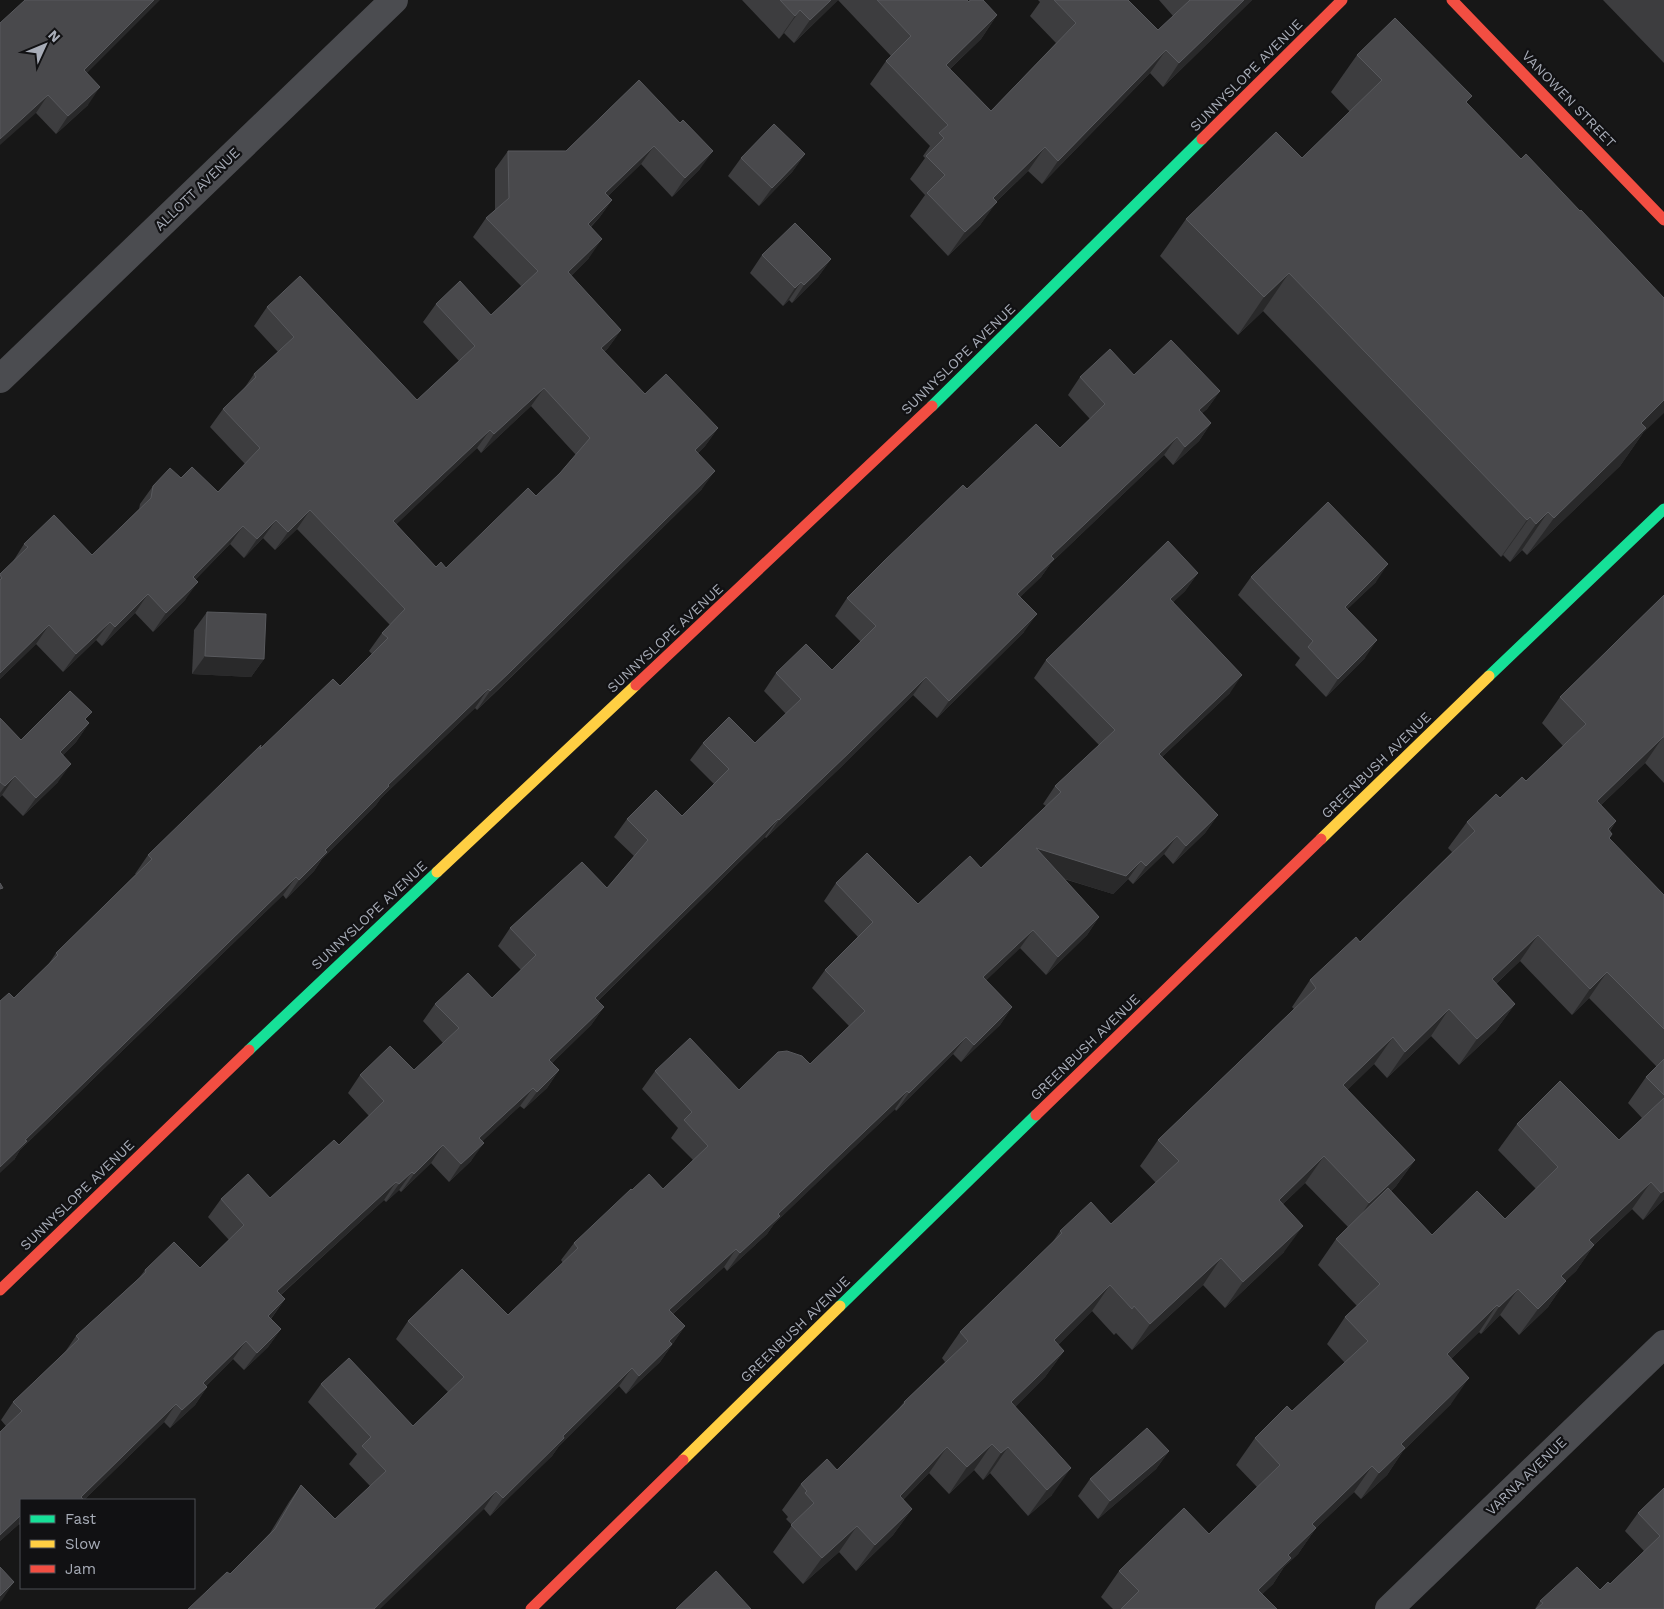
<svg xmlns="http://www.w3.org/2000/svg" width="1664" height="1609" font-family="'Work Sans',sans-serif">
<rect width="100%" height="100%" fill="#171717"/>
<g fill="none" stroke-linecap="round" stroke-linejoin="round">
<g stroke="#4b4c50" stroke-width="28">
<path d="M0 379 394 0"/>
<path d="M1389 1609 1664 1344"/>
</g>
<g stroke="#16e098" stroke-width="11">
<path d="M932 406 1202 139"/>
<path d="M1489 676 1664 509"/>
<path d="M249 1050 437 872"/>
<path d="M840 1306 1036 1115"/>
</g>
<g stroke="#ffcf43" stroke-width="11">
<path d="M1321 839 1489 676"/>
<path d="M437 872 636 685"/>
<path d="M683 1460 840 1306"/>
</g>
<g stroke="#f24e42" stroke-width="11">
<path d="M1452 0 1664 220"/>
<path d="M1202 139 1342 0"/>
<path d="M636 685 932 406"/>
<path d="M1036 1115 1321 839"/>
<path d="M0 1290 249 1050"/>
<path d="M531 1609 683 1460"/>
</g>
</g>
<g fill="#3d3d3f" fill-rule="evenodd">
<path d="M25 0 87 73 88 105 56 134 36 113Z"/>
<path d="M742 0H838L794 43 784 33 779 39Z"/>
<path d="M838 0H967L969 2 997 15 981 39 950 69 991 111 1056 43 1030 16 1040 2 1038 0H1128L1158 30 1173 16 1159 0H1252L1163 87 1150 73 1042 184 1028 171 996 202 980 225 948 256 910 216 925 195 910 179 925 158 923 156 930 146 870 84 886 61 891 56Z"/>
<path d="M1603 0H1664V63Z"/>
<path d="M1357 55 1467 103 1643 433 1620 466 1527 555 1522 550 1510 562 1503 555 1501 557 1263 311 1238 335 1160 256 1186 219 1302 158 1350 112 1331 92Z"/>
<path d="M639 80 700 169 672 197 641 164 608 196 612 200 599 218 591 227 589 258 571 276 621 330 608 348 604 352 645 394 718 428 705 446 698 453 702 489 498 690 477 710 475 708 381 798 376 805 322 859 314 871 286 899 283 895 20 1150 14 1160V998L48 965 56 953 136 874H135L148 855 260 749 340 686 372 654 369 651 382 633 390 625 297 529 275 550 263 538 244 558 230 544 196 579 185 600 153 632 135 613 102 646 96 640 63 672 36 644 0 679V574L12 563 24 544 92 555 139 509 140 504 153 486 181 478 218 492 245 464 210 427 223 409 243 390 254 374 278 352 254 326 267 307 417 400 459 361 423 322 436 304 491 315 521 286 473 237 486 218 495 210V169L508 151H566ZM531 406 576 455 560 473 536 496 446 568 436 567 396 524 477 448 481 453Z"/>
<path d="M805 154 792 172 759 206 728 176 741 158Z"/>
<path d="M762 255 831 259 818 277 792 303 789 300 783 306 750 273Z"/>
<path d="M1134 375 1220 391 1207 409 1202 413 1211 423 1199 441 1173 465 1164 455 1051 563 1041 577 1020 597 1024 632 937 718 913 695 840 768 766 838 765 837 598 1001 604 1007 591 1025 552 1063 559 1070 547 1088 524 1109 520 1106 482 1141 471 1161 449 1182 431 1163 401 1192 399 1190 386 1202 384 1200 281 1295 285 1299 271 1319 281 1329 268 1347 244 1370 233 1359 206 1386 207 1387 195 1405 170 1428 164 1422 84 1500H21V1526L19 1524 0 1541V1432L6 1426 1 1420 13 1402 65 1352 76 1336 139 1278 145 1270 200 1268 229 1240 208 1217 221 1199 270 1198 339 1145 369 1116 348 1093 360 1075 414 1070 443 1043 423 1021 435 1004 492 998 521 970 498 946 510 928 607 888 634 856 614 837 627 819 682 816 714 784 690 760 703 743H755L786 714 764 691 776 673 832 670 861 642 835 616 847 598 967 489 1060 448 1090 419 1068 395 1080 377Z"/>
<path d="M1198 573 1185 591 1173 602 1230 693 1162 757 1218 815 1205 833 1173 864 1164 854 1133 884 1128 879 1113 894 1064 879 1099 917 1087 935 1046 975 1020 948 986 980 1012 1007 1000 1025 961 1062 953 1054 896 1111 895 1109 834 1166 774 1224 767 1234 727 1271 724 1267 673 1314 685 1326 660 1362 626 1394 619 1386 559 1446 552 1456 490 1516 484 1509 230 1574 270 1533 289 1502 301 1485 335 1519 370 1486 349 1464 357 1454 308 1402 321 1384 413 1426 448 1392 396 1339 408 1321 508 1315 563 1263 561 1260 574 1243 632 1190 663 1189 693 1160 671 1138 678 1128 642 1089 655 1071 739 1090 810 1064 849 1026 812 988 825 970 858 937 824 901 836 883 918 904 981 868 1046 806 1043 804 1055 786 1099 745 1034 678 1046 660Z"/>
<path d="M1251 577 1376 582 1347 609 1365 658 1326 697 1295 665 1300 658 1238 595Z"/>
<path d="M1664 595V783L1645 763 1601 805 1616 821 1610 831 1612 834 1609 839 1664 895V1199L1643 1220 1632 1209 1594 1245 1576 1271 1566 1280 1548 1307 1519 1335 1500 1315 1481 1334 1479 1332 1451 1359V1404L1403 1451 1387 1475 1361 1499 1354 1492 1316 1528 1298 1554 1284 1567 1273 1584 1262 1594 1277 1609H1113L1101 1597 1119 1571 1209 1534 1257 1487 1236 1465 1255 1438 1292 1411 1345 1363 1327 1344 1345 1317 1357 1306 1318 1265 1336 1239 1348 1227 1305 1183 1283 1204 1284 1252 1225 1308 1203 1285 1132 1350 1116 1333 1114 1335 1092 1311 1058 1345 1064 1351 1045 1377 1015 1407 1052 1495 1028 1516 990 1473 983 1480 974 1470 949 1494 929 1473 903 1500 912 1509 893 1535 856 1571 839 1552 803 1584 773 1552 792 1525 786 1519 788 1517 782 1510 801 1484 837 1470 899 1408 904 1402 945 1362 942 1358 960 1332 1052 1243 1060 1231 1111 1224 1156 1183 1140 1166 1158 1140 1294 1009 1292 1007 1310 980 1360 942 1452 852 1448 848 1467 822 1500 798 1526 781 1563 746 1542 723 1560 697ZM1520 961 1572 1015 1589 998 1657 1067 1646 1077 1628 1103 1642 1118 1619 1140 1517 1124 1498 1150 1536 1189 1505 1219 1432 1235 1391 1191 1396 1186 1415 1160 1347 1090 1374 1064 1387 1078 1431 1036 1459 1065 1496 1030 1515 1004 1496 984Z"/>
<path d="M207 612 264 659 251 677 192 674 194 630Z"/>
<path d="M0 718 21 740 86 720 89 723 76 742 63 755 58 782 23 816 2 795 0 797Z"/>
<path d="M1169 1451 1156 1469 1098 1519 1078 1496 1090 1479Z"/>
<path d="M1664 1488V1609H1535L1540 1601 1600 1590 1610 1584 1644 1551 1625 1531 1638 1513Z"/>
</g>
<g fill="#29292a">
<path d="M154 0H160L72 88 84 70Z"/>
<path d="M831 0H838L794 43 810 20Z"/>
<path d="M1244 0H1252L1163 87 1179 63Z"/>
<path d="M800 10 784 33 779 39 795 16Z"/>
<path d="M997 15 981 39 930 88 946 65Z"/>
<path d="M1166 50 1150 73 1042 184 1058 161Z"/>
<path d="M100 87 88 105 56 134 68 116Z"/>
<path d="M48 95 36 113 0 145V139Z"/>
<path d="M654 146 641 164 592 211 605 193Z"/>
<path d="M1045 147 1028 171 976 221 993 198Z"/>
<path d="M713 151 700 169 672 197 685 178Z"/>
<path d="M805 154 792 172 759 206 772 188Z"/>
<path d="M612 200 599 218 575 242 588 224Z"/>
<path d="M997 202 980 225 948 256 965 232Z"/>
<path d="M602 239 589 258 555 291 568 272Z"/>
<path d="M831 259 818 277 792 303 804 285Z"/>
<path d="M1289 273 1263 311 1238 335 1264 297Z"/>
<path d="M801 282 789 300 783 306 795 288Z"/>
<path d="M621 330 608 348 588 367 601 348Z"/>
<path d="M544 388 531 406 481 453 494 434Z"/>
<path d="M1220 391 1207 409 1186 428 1199 410Z"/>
<path d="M1664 400V413L1643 433 1620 466 1527 555 1554 518 1641 423Z"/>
<path d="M1211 423 1199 441 1173 465 1185 447Z"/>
<path d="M718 428 705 446 682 469 695 450Z"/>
<path d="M490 430 477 448 380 540 393 521Z"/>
<path d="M1177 437 1164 455 1051 563 1041 577 1005 612 1017 594 1051 556Z"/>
<path d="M715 471 702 489 477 710 490 691Z"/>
<path d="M310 510 297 529 275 550 288 532Z"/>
<path d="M1548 512 1522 550 1510 562 1536 524Z"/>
<path d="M1530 517 1503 555 1501 557 1527 520Z"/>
<path d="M276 520 263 538 244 558 257 539Z"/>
<path d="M243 526 230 544 180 595 193 577Z"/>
<path d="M1388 564 1376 582 1332 624 1345 607Z"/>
<path d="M1198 573 1185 591 1158 617 1170 599Z"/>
<path d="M198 582 185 600 153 632 166 613Z"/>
<path d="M148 594 135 613 102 646 115 627Z"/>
<path d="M1037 614 1024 632 937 718 949 701Z"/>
<path d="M110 622 96 640 63 672 76 654Z"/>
<path d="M49 625 36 644 0 679V673Z"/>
<path d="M1377 640 1365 658 1326 697 1338 679Z"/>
<path d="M205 656 264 659 251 677 192 674Z"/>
<path d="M1242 675 1230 693 1146 772 1159 754Z"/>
<path d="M926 677 913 695 840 768 766 838 779 820Z"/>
<path d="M488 689 475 708 381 798 376 805 322 859 314 871 286 899 299 880 325 850 388 785Z"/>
<path d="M89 723 76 742 47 771 60 752Z"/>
<path d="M1663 737 1645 763 1578 827 1597 801Z"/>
<path d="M71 764 58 782 23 816 36 798Z"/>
<path d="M15 776 2 795 0 797V793L5 786Z"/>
<path d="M1218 815 1205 833 1173 864 1186 846Z"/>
<path d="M778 819 765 837 582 1016 595 998Z"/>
<path d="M1616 821 1598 848 1608 829Z"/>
<path d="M1177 836 1164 854 1133 884 1146 866Z"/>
<path d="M1036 848 1141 861 1128 879 1113 894 1024 866Z"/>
<path d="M296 877 283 895 20 1150 14 1160 0 1173V1167L25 1140Z"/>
<path d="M1099 917 1087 935 1046 975 1058 957Z"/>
<path d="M1033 930 1020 948 971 995 983 977Z"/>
<path d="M1538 935 1520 961 1473 1005 1492 979Z"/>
<path d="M1607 972 1589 998 1572 1015 1590 989Z"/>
<path d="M1515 1004 1496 1030 1459 1065 1477 1039Z"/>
<path d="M604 1007 591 1025 537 1078 549 1060Z"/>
<path d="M1012 1007 1000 1025 961 1062 974 1045Z"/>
<path d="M1449 1009 1431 1036 1387 1078 1405 1052Z"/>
<path d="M966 1037 953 1054 896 1111 909 1093Z"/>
<path d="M1393 1037 1374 1064 1325 1112 1343 1085Z"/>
<path d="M559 1070 547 1088 524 1109 537 1092Z"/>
<path d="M533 1088 520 1106 467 1156 479 1138Z"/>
<path d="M907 1091 895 1109 774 1224 767 1234 727 1271 740 1253 778 1214Z"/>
<path d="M484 1143 471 1161 449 1182 461 1164Z"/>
<path d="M443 1145 431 1163 401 1192 414 1174Z"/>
<path d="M1324 1156 1305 1183 1260 1226 1279 1200Z"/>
<path d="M1415 1160 1396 1186 1351 1230 1369 1203Z"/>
<path d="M412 1172 399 1190 386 1202 399 1184Z"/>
<path d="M396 1182 384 1200 265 1309 277 1291Z"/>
<path d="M1651 1182 1632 1209 1571 1266 1589 1240Z"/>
<path d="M1664 1191V1199L1643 1220 1661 1193Z"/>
<path d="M1303 1226 1284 1252 1225 1308 1243 1282Z"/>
<path d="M1594 1245 1576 1271 1543 1302 1561 1276Z"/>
<path d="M736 1249 724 1267 657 1328 669 1310Z"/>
<path d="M1221 1258 1203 1285 1132 1350 1150 1324Z"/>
<path d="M1566 1281 1548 1307 1519 1335 1538 1309Z"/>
<path d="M1110 1285 1092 1311 1036 1367 1054 1340Z"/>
<path d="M1518 1289 1500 1315 1481 1334 1499 1307Z"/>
<path d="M285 1299 272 1317 255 1333 268 1316Z"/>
<path d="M1497 1305 1479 1332 1428 1381 1447 1354Z"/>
<path d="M685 1326 660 1362 626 1394 639 1376 669 1341Z"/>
<path d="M281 1329 268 1347 244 1370 257 1353Z"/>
<path d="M246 1341 233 1359 190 1401 203 1383Z"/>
<path d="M1064 1351 1045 1377 993 1429 1011 1402Z"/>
<path d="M632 1368 619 1386 559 1446 552 1456 490 1516 503 1498 563 1436Z"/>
<path d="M1469 1378 1451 1404 1403 1451 1387 1475 1361 1499 1379 1473 1401 1444Z"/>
<path d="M207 1387 195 1405 170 1428 182 1410Z"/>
<path d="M176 1404 164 1422 84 1500 81 1497Z"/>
<path d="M992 1444 974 1470 949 1494 967 1467Z"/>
<path d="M947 1447 929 1473 881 1522 900 1496Z"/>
<path d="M1008 1447 990 1473 983 1480 1001 1453Z"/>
<path d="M1169 1451 1156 1469 1098 1519 1110 1501Z"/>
<path d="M1372 1466 1354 1492 1316 1528 1298 1554 1284 1567 1273 1584 1247 1609 1258 1590 1288 1555 1312 1524Z"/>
<path d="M1071 1468 1052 1495 1028 1516 1047 1490Z"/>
<path d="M496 1491 484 1509 380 1609H374Z"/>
<path d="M912 1509 893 1535 856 1571 875 1545Z"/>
<path d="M21 1515V1520L19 1524 0 1541V1535Z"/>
<path d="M857 1526 839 1552 803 1584 822 1558Z"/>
<path d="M14 1582 2 1600 0 1602V1596Z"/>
</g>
<g fill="#49494c" stroke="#58595d" fill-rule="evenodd">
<path d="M25 0H154L84 70 100 87 68 116 48 95 0 139V23Z"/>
<path d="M780 0H831L810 20 800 10 795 16Z"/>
<path d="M877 0H967L969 2 970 0H983L997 15 946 65 991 111 1076 23 1054 0H1128L1158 30 1190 0H1244L1179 63 1166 50 1058 161 1045 147 993 198 997 202 965 232 927 193 945 175 926 156 944 138 939 133 948 125 886 61 911 36Z"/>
<path d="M1395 18 1472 96 1466 102 1521 159 1526 154 1580 211 1581 210 1664 298V400L1641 423 1646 428 1554 518 1548 512 1536 524 1530 517 1527 520 1289 273 1264 297 1186 219 1276 132 1302 158 1382 80 1357 55Z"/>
<path d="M639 80 680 123 683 120 713 151 685 178 654 146 605 193 612 200 588 224 602 239 568 272 621 330 601 348 645 394 666 374 718 428 695 450 715 471 511 671 490 691 488 689 388 785 389 786 325 850 327 852 299 880 296 877 25 1140 27 1141 0 1167V1001L9 993 14 998 58 955 56 953 152 859 148 855 261 745 260 749 333 679 340 686 388 638 382 633 405 609 310 510 288 532 276 520 257 539 243 526 193 577 198 582 166 613 148 594 115 627 110 622 76 654 49 625 0 673V580L2 578 0 575V574L28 547 24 544 54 515 92 555 151 498 153 486 170 468 181 478 192 467 218 492 260 448 223 409 256 377 254 374 294 337 267 307 300 276 417 400 475 346 436 304 460 281 491 315 538 271 486 218 509 198 508 151H566ZM544 388 590 438 560 473 536 496 528 488 446 568 441 562 436 567 393 521 490 430 494 434Z"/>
<path d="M774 124 805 154 772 188 741 158Z"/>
<path d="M795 223 831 259 804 285 801 282 795 288 762 255Z"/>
<path d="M1171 340 1220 391 1199 410 1211 423 1185 447 1177 437 1051 556 1054 559 1017 594 1037 614 949 701 926 677 852 750 779 820 778 819 595 998 604 1007 549 1060 559 1070 537 1092 533 1088 479 1138 484 1143 461 1164 443 1145 414 1174 412 1172 399 1184 396 1182 277 1291 285 1299 268 1316 281 1329 257 1353 246 1341 203 1383 207 1387 182 1410 176 1404 81 1497 84 1500H21V1515L0 1535V1432L22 1411 13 1402 79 1339 76 1336 146 1272 145 1270 174 1242 200 1268 244 1225 221 1199 248 1174 270 1198 334 1140 339 1145 384 1101 360 1075 390 1046 414 1070 459 1028 435 1004 468 973 492 998 536 955 510 928 582 862 607 888 648 840 627 819 656 790 682 816 729 769 703 743 729 717 755 743 801 699 776 673 806 644 832 670 876 626 847 598 885 560 963 485 967 489 1036 424 1060 448 1105 404 1080 377 1110 349 1134 375Z"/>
<path d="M1328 502 1388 564 1345 607 1377 640 1338 679 1308 647 1313 641 1251 577Z"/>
<path d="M1168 541 1198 573 1170 599 1242 675 1159 754 1218 815 1186 846 1177 836 1146 866 1141 861 1126 876 1036 848 1099 917 1058 957 1033 930 983 977 1012 1007 974 1045 966 1037 909 1093 907 1091 847 1148 778 1214 780 1216 740 1253 736 1249 669 1310 685 1326 669 1341 672 1344 639 1376 632 1368 563 1436 564 1438 503 1498 496 1491 374 1609H188L227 1572 230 1574 275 1529 301 1485 335 1519 386 1471 362 1446 371 1437 321 1384 349 1358 413 1426 464 1377 408 1321 462 1269 508 1315 578 1248 574 1243 631 1189 632 1190 649 1174 663 1189 708 1146 684 1120 692 1112 655 1071 690 1038 739 1090 778 1052 787 1051 802 1056 810 1064 865 1011 825 970 873 922 836 883 867 853 918 904 970 856 981 868 1061 792 1055 786 1115 730 1046 660Z"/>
<path d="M1664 595V737H1663L1597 801 1616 821 1608 829 1612 834 1609 838 1664 895V1029L1607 972 1590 989 1538 935 1492 979 1515 1004 1477 1039 1449 1009 1405 1052 1393 1037 1343 1085 1415 1160 1369 1203 1324 1156 1279 1200 1303 1226 1243 1282 1221 1258 1150 1324 1134 1306 1132 1309 1110 1285 1054 1340 1064 1351 1011 1402 1071 1468 1047 1490 1008 1447 1001 1453 992 1444 967 1467 947 1447 900 1496 912 1509 875 1545 857 1526 822 1558 791 1525 814 1503 805 1493 807 1491 801 1484 827 1459 837 1470 905 1403 904 1402 968 1341 960 1332 1062 1233 1060 1231 1091 1202 1111 1224 1179 1161 1158 1140 1316 988 1310 980 1356 937 1360 942 1475 831 1467 822 1496 794 1500 798 1522 777 1526 781 1586 724 1560 697Z"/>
<path d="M207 612 266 614 264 659 205 656Z"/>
<path d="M70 691 92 712 85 719 89 723 60 752 71 764 36 798 15 776 5 786 0 782V718L21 740Z"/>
<path d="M0 883 3 888 0 889Z"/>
<path d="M1664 1059V1095L1646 1077Z"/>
<path d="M1560 1081 1619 1140 1664 1098V1191L1661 1193 1651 1182 1589 1240 1594 1245 1561 1276 1566 1281 1538 1309 1518 1289 1499 1307 1497 1305 1447 1354 1469 1378 1401 1444 1405 1448 1379 1473 1372 1466 1312 1524 1316 1528 1288 1555 1291 1558 1258 1590 1277 1609H1121L1139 1591 1119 1571 1184 1508 1209 1534 1280 1465 1255 1438 1287 1406 1292 1411 1368 1341 1345 1317 1380 1284 1336 1239 1388 1188 1432 1235 1477 1191 1505 1219 1558 1167 1517 1124Z"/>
<path d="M1147 1428 1169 1451 1110 1501 1090 1479Z"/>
<path d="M1664 1488V1609H1536L1543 1603 1540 1601 1577 1567 1600 1590 1608 1582 1610 1584 1660 1536 1638 1513Z"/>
<path d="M0 1567 14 1582 0 1596Z"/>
<path d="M716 1571 751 1609H676Z"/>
</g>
<g text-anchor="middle" stroke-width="4.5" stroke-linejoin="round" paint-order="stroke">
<g font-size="14" fill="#a8adb8" stroke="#111113">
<text transform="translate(1246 75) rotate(-45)" y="5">SUNNYSLOPE AVENUE</text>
<text transform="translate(1569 99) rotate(46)" y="5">VANOWEN STREET</text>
<text transform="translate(197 189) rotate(-44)" y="5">ALLOTT AVENUE</text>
<text transform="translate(958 359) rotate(-44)" y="5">SUNNYSLOPE AVENUE</text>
<text transform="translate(665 638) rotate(-43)" y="5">SUNNYSLOPE AVENUE</text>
<text transform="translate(1376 765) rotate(-44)" y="5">GREENBUSH AVENUE</text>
<text transform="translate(369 915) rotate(-43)" y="5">SUNNYSLOPE AVENUE</text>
<text transform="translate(1085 1047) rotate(-44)" y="5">GREENBUSH AVENUE</text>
<text transform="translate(77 1195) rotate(-44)" y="5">SUNNYSLOPE AVENUE</text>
<text transform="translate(795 1329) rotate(-44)" y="5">GREENBUSH AVENUE</text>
<text transform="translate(1526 1476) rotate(-44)" y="5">VARNA AVENUE</text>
</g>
</g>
<rect x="20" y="1499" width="175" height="90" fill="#111113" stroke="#4d4f55"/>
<rect x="30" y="1515" width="25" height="8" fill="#16e098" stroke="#4d4f55"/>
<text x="65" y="1524" font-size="15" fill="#a8adb8">Fast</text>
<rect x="30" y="1540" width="25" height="8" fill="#ffcf43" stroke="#4d4f55"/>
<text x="65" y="1549" font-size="15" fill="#a8adb8">Slow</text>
<rect x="30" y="1565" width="25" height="8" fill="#f24e42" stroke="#4d4f55"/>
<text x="65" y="1574" font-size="15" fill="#a8adb8">Jam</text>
<g transform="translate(45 45) rotate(46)" stroke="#111113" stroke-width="4" paint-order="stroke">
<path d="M0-4L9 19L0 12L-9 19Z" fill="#a8adb8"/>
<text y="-8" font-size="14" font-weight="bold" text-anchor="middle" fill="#a8adb8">N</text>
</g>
</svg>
